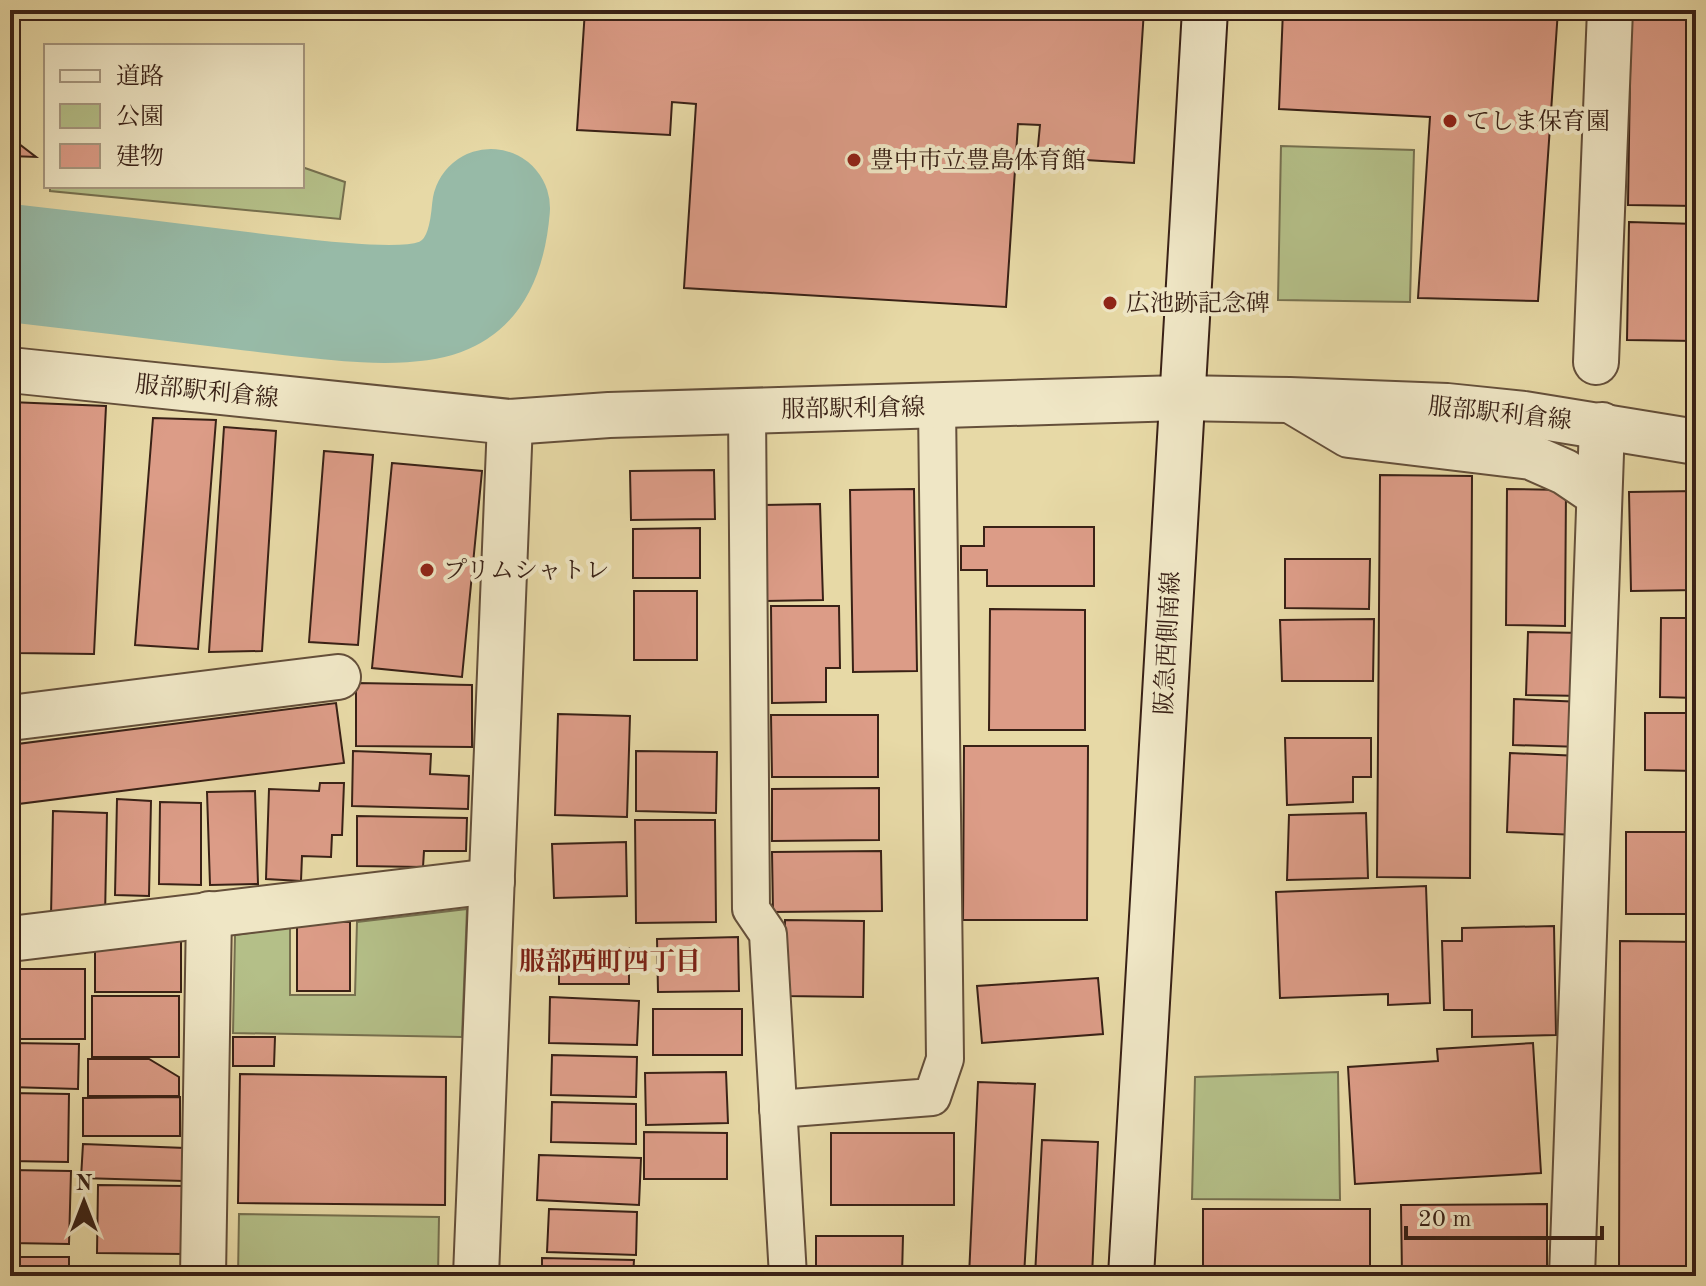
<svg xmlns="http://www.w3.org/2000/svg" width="1706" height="1286" font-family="'Old Standard TT','Noto Serif JP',serif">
<rect width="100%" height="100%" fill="#e7d9a6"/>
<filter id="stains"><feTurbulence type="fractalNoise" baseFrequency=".0025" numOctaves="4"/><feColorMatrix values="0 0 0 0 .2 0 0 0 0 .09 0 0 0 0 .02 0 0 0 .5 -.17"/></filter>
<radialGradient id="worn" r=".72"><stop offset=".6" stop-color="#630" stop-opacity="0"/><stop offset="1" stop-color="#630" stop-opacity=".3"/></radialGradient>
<g fill="#b4bf88" stroke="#76704f" stroke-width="2">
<path d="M1281 146 1414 150 1410 302 1278 300Z"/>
<path d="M302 167 345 182 340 219 50 191V186H302Z"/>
<path d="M467 909 462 1037 233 1033 235 935 290 927V995H355L357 922Z"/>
<path d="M1338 1072 1340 1200 1192 1199 1195 1077Z"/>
<path d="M239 1214 439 1217 438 1276H238Z"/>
</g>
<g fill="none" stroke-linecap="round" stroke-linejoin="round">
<path stroke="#97baa7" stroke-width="118" d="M10 263C91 272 171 282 252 292 299 297 397 313 440 297 478 283 488 244 491 208"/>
</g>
<g fill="#dc9c87" stroke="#392116" stroke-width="2">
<path d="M585 10H1144L1134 163 1037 157 1040 125 1018 124 1006 307 684 288 696 104 672 102 670 135 577 130Z"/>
<path d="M1283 10H1558L1538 301 1418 298 1430 117 1279 109Z"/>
<path d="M1631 10H1696V206L1628 205Z"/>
<path d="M10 137 36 157 10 156Z"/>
<path d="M1629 222 1696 224V341L1627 340Z"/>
<path d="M10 402 106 406 94 654 15 653 10 590Z"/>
<path d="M153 418 216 420 198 649 135 645Z"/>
<path d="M224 427 276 431 262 651 209 652Z"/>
<path d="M324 451 373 455 358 645 309 642Z"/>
<path d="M392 463 482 471 462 677 372 668Z"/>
<path d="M714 470 715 519 631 520 630 471Z"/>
<path d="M1380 475 1472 476 1470 878 1377 877Z"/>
<path d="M914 489 917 671 853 672 850 490Z"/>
<path d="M1507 489 1566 490 1565 626 1506 625Z"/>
<path d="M1696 491V590L1631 591 1629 492Z"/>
<path d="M820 504 823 600 765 601 763 505Z"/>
<path d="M984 527H1094V586H987V570H961V546H984Z"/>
<path d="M700 528V578H633V529Z"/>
<path d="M1285 559H1370L1369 609 1285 608Z"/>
<rect x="634" y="591" width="63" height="69"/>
<path d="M771 606H839L840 668H826V702L772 703Z"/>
<path d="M990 609 1085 610V730H989Z"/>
<path d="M1661 618H1696V698L1660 697Z"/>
<path d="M1374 619 1373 681H1282L1280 620Z"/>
<path d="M1528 632 1584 633 1583 696 1526 695Z"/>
<path d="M356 683 472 685V747L356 746Z"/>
<path d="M1514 699 1583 702 1582 747 1513 745Z"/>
<path d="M336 703 344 763 10 805V745Z"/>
<path d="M1645 713H1696V771L1645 770Z"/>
<path d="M558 714 630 716 627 817 555 815Z"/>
<path d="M771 715H878V777H772Z"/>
<path d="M1285 738H1371V777H1353V802L1287 805Z"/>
<path d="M964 746H1088L1087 920H963Z"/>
<path d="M353 751 431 754 430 774 469 776 468 809 352 806Z"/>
<path d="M636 751 717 752 716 813 636 811Z"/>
<path d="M1510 753 1580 756 1577 835 1507 832Z"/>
<path d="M320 783H344L342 835H332L331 857 302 856 301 881 266 879 269 789 319 791Z"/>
<path d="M879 788V840L772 841V789Z"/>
<path d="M255 791 258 884 210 885 207 792Z"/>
<path d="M117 799 151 801 149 896 115 895Z"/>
<path d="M160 802 201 803V885L159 884Z"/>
<path d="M53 811 107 813 105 918 51 917Z"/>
<path d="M1366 813 1368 878 1287 880 1289 815Z"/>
<path d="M357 816 467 818 466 851H424L423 867 357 866Z"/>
<path d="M635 820H715L716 922 636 923Z"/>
<rect x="1626" y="832" width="70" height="82"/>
<path d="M626 842 627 896 554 898 552 844Z"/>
<path d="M881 851 882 911 773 912 772 852Z"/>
<path d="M1426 886 1430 1003 1388 1005V994L1280 998 1276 892Z"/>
<path d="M785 920 864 921 863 997 784 996Z"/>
<rect x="297" y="922" width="53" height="69"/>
<path d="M1554 926 1556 1035 1472 1037V1010H1444L1442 941H1462V928Z"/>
<path d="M738 937 739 991 658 992 657 939Z"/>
<path d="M181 940V992H95V947Z"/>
<path d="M1620 941 1696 942V1276H1619Z"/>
<rect x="559" y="948" width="70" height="36"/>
<rect x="10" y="969" width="75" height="70"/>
<path d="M1098 978 1103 1034 982 1043 977 986Z"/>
<rect x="92" y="996" width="87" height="61"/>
<path d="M550 997 639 1001 637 1045 549 1043Z"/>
<rect x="653" y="1009" width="89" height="46"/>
<path d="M233 1037H275L274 1066H233Z"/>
<path d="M10 1043 79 1044 78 1089 10 1087Z"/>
<path d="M1533 1043 1541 1173 1355 1184 1348 1067 1438 1061 1437 1049Z"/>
<path d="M552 1055 637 1057 636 1097 551 1095Z"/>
<path d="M88 1059H149L179 1077V1096H88Z"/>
<path d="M726 1072 728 1123 646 1125 645 1073Z"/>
<path d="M240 1074 446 1077 445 1205 238 1203Z"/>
<path d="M978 1082 1035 1084 1024 1276H969Z"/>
<path d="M10 1093 69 1094 68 1162 10 1161Z"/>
<path d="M180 1097V1136H83V1098Z"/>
<path d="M552 1102 636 1104V1144L551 1142Z"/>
<path d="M644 1132 727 1133V1179H644Z"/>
<rect x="831" y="1133" width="123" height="72"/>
<path d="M1042 1140 1098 1142 1092 1276H1035Z"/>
<path d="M83 1144 185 1148 184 1181 81 1178Z"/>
<path d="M539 1155 641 1158 639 1205 537 1200Z"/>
<path d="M10 1170 71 1171 69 1244 10 1243Z"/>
<path d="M98 1185 186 1186 184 1254 97 1253Z"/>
<path d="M1547 1204V1276H1402L1401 1205Z"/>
<path d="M549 1209 637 1212 636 1255 547 1252Z"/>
<rect x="1203" y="1209" width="167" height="67"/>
<path d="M816 1236H903L902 1276H816Z"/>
<rect x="10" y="1257" width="59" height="19"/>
<path d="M542 1258 634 1260 633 1276H542Z"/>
<rect x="91" y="1268" width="87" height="8"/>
</g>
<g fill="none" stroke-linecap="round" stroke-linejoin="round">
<defs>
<g id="lane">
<path d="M747 410 751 909 768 934 788 1276"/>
<path d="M778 1109 932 1097 945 1059 937 406"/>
</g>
<g id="street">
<path d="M1596 362 1610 10"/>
<path d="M10 370 510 422 609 415 1180 398 1290 400 1447 406 1524 414 1696 442"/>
<path d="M1292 401 1349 435 1531 457 1565 472 1599 495"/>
<path d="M10 718 338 677"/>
<path d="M10 939 492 881"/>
<path d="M203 1276 209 914"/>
<path d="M476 1276 510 422"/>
<path d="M1572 1276 1602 425"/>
</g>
<path id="secondary" d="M1131 1276 1205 10"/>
</defs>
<use href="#lane" stroke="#644f3a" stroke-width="40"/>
<use href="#street" stroke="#644f3a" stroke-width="48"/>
<use href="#secondary" stroke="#392116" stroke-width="48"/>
<use href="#lane" stroke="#efe6c5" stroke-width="36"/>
<use href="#street" stroke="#efe6c5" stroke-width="44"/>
<use href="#secondary" stroke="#efe6c5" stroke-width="44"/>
</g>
<g fill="#8f2418" stroke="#efe6c5" stroke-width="3">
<circle cx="1450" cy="121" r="8"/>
<circle cx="854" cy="160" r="8"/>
<circle cx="1110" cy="303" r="8"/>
<circle cx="427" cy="570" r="8"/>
</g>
<g text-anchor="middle" stroke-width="8" stroke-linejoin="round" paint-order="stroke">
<g font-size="24" fill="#392116" stroke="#efe6c5" text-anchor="start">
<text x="1466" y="129">てしま保育園</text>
<text x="870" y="168">豊中市立豊島体育館</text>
<text x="1126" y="311">広池跡記念碑</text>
<text x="443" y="578">プリムシャトレ</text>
</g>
<g font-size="24" fill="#392116" stroke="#efe6c5">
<text transform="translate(207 391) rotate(6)" y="8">服部駅利倉線</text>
<text transform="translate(853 408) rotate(-1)" y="8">服部駅利倉線</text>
<text transform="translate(1500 413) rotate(6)" y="8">服部駅利倉線</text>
<text transform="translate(1167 643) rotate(-87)" y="8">阪急西側南線</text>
</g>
<g font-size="26" font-weight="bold" fill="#7a1f14" stroke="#efe6c5">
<text x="610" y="970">服部西町四丁目</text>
</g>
</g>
<rect width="1706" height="1286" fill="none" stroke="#e7d9a6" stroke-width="40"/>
<rect x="12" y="12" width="1682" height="1262" fill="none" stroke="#392116" stroke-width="4"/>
<rect x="20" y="20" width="1666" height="1246" fill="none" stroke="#392116" stroke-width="2"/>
<rect x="44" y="44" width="260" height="144" fill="#efe6c5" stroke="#a6977f" stroke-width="2"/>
<rect x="60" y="70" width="40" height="12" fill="#efe6c5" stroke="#a6977f" stroke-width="2"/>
<text x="116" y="84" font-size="24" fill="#392116">道路</text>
<rect x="60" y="104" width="40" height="24" fill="#b4bf88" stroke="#a6977f" stroke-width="2"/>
<text x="116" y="124" font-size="24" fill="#392116">公園</text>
<rect x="60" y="144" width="40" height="24" fill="#dc9c87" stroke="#a6977f" stroke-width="2"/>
<text x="116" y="164" font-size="24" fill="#392116">建物</text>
<g transform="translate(84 1202)" stroke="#efe6c5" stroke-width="6" paint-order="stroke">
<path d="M0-6L14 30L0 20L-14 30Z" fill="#392116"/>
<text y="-12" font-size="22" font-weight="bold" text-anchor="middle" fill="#392116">N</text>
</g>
<path d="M1406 1226v12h196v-12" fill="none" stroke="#392116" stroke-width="4"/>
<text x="1418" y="1226" font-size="24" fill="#392116" stroke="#efe6c5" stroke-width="6" paint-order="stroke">20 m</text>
<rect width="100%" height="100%" filter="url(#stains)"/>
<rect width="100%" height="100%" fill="url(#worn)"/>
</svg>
